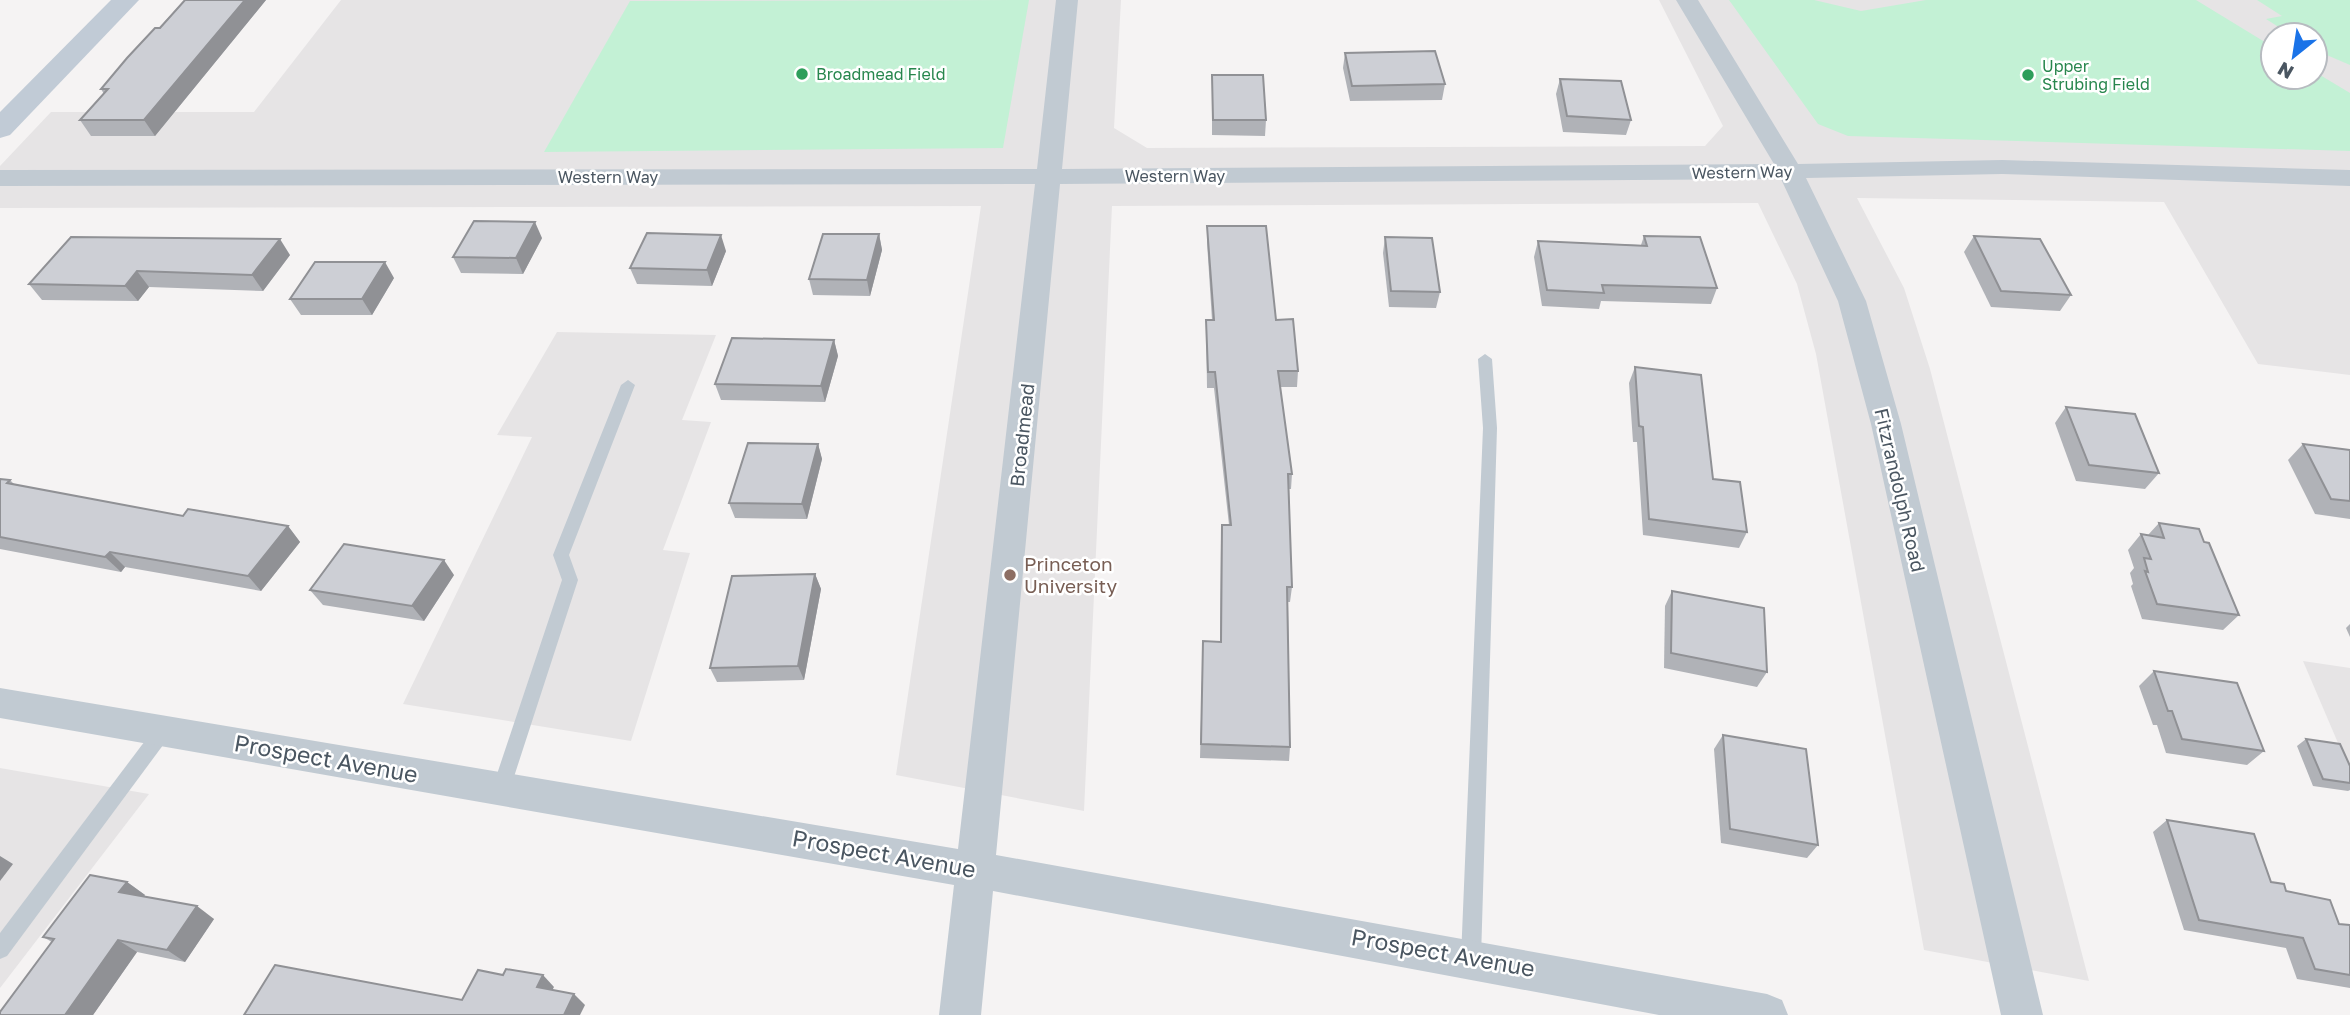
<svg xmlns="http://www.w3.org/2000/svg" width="2350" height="1015" font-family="'Golos Text',sans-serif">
<rect width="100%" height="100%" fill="#f5f3f3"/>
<g fill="#e6e4e5" fill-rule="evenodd">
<path d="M341 0H1121L1114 128 1147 148 1705 146 1723 126 1659 0H2350V375L2258 364 2164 202 1857 198 1904 288 1930 369 2089 981 1924 950 1816 354 1797 284 1758 203 1112 206 1084 811 896 775 981 206 0 208V166L51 112H254ZM2273 35H2315V77H2273Z"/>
<path d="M557 332 716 335 682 420 711 422 663 550 690 553 631 741 403 704 532 437 497 435Z"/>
<path d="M2303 661 2350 668V771Z"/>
<path d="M0 768 149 794 0 988Z"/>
</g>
<g fill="#c3f1d5">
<path d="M1029 0 1003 148 544 152 630 1Z"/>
<path d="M1729 0H1814L1861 11 1926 0H2196L2273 47V77H2315V72L2350 93V151L1848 136 1818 124Z"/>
<path d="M2257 0H2350V65L2315 50V35H2291L2266 19 2282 16Z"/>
</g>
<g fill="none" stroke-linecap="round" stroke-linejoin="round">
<g fill="#c1cad2" fill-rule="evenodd">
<path d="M1485 354 1492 359 1497 428 1481 958 1478 965 1471 968 1464 965 1461 958 1483 428 1478 359Z"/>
<path d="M628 380 635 385 569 555 578 580 510 789 508 795 501 797 494 795 492 789 562 580 553 555 621 385Z"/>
<path d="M163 723 169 725 172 731 169 737 7 956 0 959V933L157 725Z"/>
</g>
<path fill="#c1cad2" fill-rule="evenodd" d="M1056 0H1078L1062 169 1774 164 1676 0H1698L1798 164 2002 160 2350 170V186L2002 174 1806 178 1866 301 1901 424 2043 1015H2001L1871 424 1838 301 1781 179 1060 184 996 855 1767 994 1782 1000 1788 1015H1659L993 891 981 1015H939L954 885 0 718V688L958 849 1035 184 0 186V170L1037 169Z"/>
<path fill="#c1cbd6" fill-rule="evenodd" d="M111 0H139L10 135 0 138V112Z"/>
</g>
<g fill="#b0b2b7">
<path d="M185 0H266L155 136H91L80 120 104 94 101 89Z"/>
<path d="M1345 53 1445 84 1442 100 1350 101 1343 68Z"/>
<path d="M1212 75 1266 120 1265 136 1212 135Z"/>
<path d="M1560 79 1631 120 1626 135 1563 132 1556 94Z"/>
<path d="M1207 226 1276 320 1298 371 1297 387H1280L1292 474 1291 489H1289L1292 587 1290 602H1288L1290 747 1289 761 1200 758 1203 641 1220 642 1221 540 1229 525 1214 388H1207L1206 320H1212L1207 242Z"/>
<path d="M879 234 882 250 870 296 813 295 809 279Z"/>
<path d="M1644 236 1717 288 1711 304 1601 301 1599 309 1542 306 1534 257 1538 241 1641 245Z"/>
<path d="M1974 236 2071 295 2060 311 1991 307 1964 252Z"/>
<path d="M1385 237 1440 292 1436 308 1389 307 1383 253Z"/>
<path d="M542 238 523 274 461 273 453 257Z"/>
<path d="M726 251 712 286 637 284 630 268Z"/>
<path d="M290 255 263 291 149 287 138 301 42 300 29 284Z"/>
<path d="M394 278 372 315H301L290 299Z"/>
<path d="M834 340 838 356 825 402 721 400 715 384Z"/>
<path d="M1635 367 1713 479 1747 532 1739 548 1643 535 1637 442H1633L1629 383Z"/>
<path d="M2066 407 2159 473 2145 489 2076 481 2055 423Z"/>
<path d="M818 444 822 459 807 519 735 518 729 503Z"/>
<path d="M2303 444 2350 450V519L2315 514 2288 460Z"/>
<path d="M0 479 10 480 15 485 183 516 288 526 300 542 261 591 125 567 121 572 0 549Z"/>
<path d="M2159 523 2204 542 2239 615 2223 630 2142 619 2131 586 2133 584 2130 573 2134 568 2128 550 2141 534 2148 535Z"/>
<path d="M815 574 821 589 804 680 717 682 710 668Z"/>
<path d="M454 575 424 621 323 605 310 590Z"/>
<path d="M1672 591 1767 672 1757 687 1664 668 1665 606Z"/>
<path d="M2350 624V637L2346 628Z"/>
<path d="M2154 671 2264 751 2247 765 2166 753 2157 725H2153L2139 686Z"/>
<path d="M1723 735 1818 845 1807 858 1721 843 1714 749Z"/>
<path d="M2306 739 2350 766V790L2348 791 2313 786 2297 746Z"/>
<path d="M2167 820 2339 924 2350 925V988L2297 979 2286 948 2184 930 2153 832Z"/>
<path d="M127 882 145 895 143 896 214 919 185 962 137 952 93 1015H0L52 942 43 937Z"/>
</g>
<g fill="#909195">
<path d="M245 0H266L155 136 144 120Z"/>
<path d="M535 222 542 238 523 274 516 258Z"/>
<path d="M879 234 882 250 870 296 867 280Z"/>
<path d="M721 235 726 251 712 286 707 270Z"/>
<path d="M280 239 290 255 263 291 252 275Z"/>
<path d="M385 262 394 278 372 315 362 299Z"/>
<path d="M137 271 149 287 138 301 125 286Z"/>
<path d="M834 340 838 356 825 402 821 386Z"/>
<path d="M818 444 822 459 807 519 802 504Z"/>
<path d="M288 526 300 542 261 591 248 576Z"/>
<path d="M110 552 125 567 121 572 105 557Z"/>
<path d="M444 560 454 575 424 621 412 606Z"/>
<path d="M815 574 821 589 804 680 798 666Z"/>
<path d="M0 856 13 864 0 881Z"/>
<path d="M127 882 145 895 138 904 119 892Z"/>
<path d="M197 906 214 919 185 962 167 950Z"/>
<path d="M118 940 137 952 93 1015H65Z"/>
<path d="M543 975 554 987 548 998 537 987Z"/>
<path d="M574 994 585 1005 580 1015H564Z"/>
</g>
<g fill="#cdcfd5" stroke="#909195" stroke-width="2">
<path d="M185 0H245L144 120H80L108 89H101L127 58 155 28H160Z"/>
<path d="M1435 51 1445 84 1352 86 1345 53Z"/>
<path d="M1212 75H1263L1266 120H1213Z"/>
<path d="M1560 79 1621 81 1631 120 1567 116Z"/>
<path d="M474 221 535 222 516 258 453 257Z"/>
<path d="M1207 226H1266L1276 320 1293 319 1298 371H1278L1292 474H1288L1292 587H1287L1290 747 1201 744 1203 641 1221 642 1222 525H1231L1215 372H1208L1206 320H1214Z"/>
<path d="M647 233 721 235 707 270 630 268Z"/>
<path d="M823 234H879L867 280 809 279Z"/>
<path d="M1644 236 1700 237 1717 288 1602 285 1604 293 1547 290 1538 241 1647 246Z"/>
<path d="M1974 236 2040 239 2071 295 2001 291Z"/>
<path d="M71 237 280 239 252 275 137 271 125 286 29 284Z"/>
<path d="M1385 237 1432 238 1440 292 1391 291Z"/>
<path d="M315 262H385L362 299H290Z"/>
<path d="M732 338 834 340 821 386 715 384Z"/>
<path d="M1635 367 1701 375 1713 479 1740 482 1747 532 1649 519 1643 427 1639 426Z"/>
<path d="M2066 407 2135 414 2159 473 2089 465Z"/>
<path d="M748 443 818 444 802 504 729 503Z"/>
<path d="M2303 444 2350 450V501L2331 499Z"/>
<path d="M0 479 10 480 7 483 183 516 188 509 288 526 248 576 110 552 105 557 0 537Z"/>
<path d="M2159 523 2199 529 2204 542 2209 543 2239 615 2157 604 2145 571 2148 572 2144 558 2151 559 2141 534 2164 538Z"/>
<path d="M344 544 444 560 412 606 310 590Z"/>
<path d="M815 574 798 666 710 668 732 576Z"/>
<path d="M1672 591 1764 608 1767 672 1671 653Z"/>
<path d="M2154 671 2237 683 2264 751 2182 739 2172 711H2168Z"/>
<path d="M1723 735 1806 749 1818 845 1730 829Z"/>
<path d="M2306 739 2340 744 2350 766V783L2323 779Z"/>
<path d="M2167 820 2254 834 2271 882 2284 884 2286 891 2330 900 2339 924 2350 925V975L2315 969 2303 938 2199 920Z"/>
<path d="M90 875 127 882 119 892 197 906 167 950 118 940 65 1015H0V1012L54 939 43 937Z"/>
<path d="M275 965 462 1000 478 970 503 975 506 969 543 975 537 987 574 994 564 1015H244Z"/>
</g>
<g fill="#2e9e5b" stroke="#fff" stroke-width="2.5">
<circle cx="802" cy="74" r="7"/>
<circle cx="2028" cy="75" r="7"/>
</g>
<circle fill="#8d6e63" stroke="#fff" stroke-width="2.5" cx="1010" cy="575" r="7"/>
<g text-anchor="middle" stroke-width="5" stroke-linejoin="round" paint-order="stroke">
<g font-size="16" fill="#27864d" stroke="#fff" text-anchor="start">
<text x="2042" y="72">Upper<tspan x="2042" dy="18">Strubing Field</tspan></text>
<text x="816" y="80">Broadmead Field</text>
</g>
<g font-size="16" fill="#4a5661" stroke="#fff">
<text transform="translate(1742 172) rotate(-1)" y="6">Western Way</text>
<text x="1175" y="182">Western Way</text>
<text x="608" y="183">Western Way</text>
</g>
<g font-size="19" fill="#4a5661" stroke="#fff">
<text transform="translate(1022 435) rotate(-84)" y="7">Broadmead</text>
<text transform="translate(1900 490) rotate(77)" y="7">Fitzrandolph Road</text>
</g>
<g font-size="19" fill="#785e54" stroke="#fff" text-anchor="start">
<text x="1024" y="571">Princeton<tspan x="1024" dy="22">University</tspan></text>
</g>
<g font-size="23" fill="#4a5661" stroke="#fff">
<text transform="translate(326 759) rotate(10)" y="8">Prospect Avenue</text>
<text transform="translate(884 854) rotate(10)" y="8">Prospect Avenue</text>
<text transform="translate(1443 953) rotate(10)" y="8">Prospect Avenue</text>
</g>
</g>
<g transform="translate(2294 56) rotate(210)"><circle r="33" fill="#ffffff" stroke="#b7bbc0" stroke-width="2"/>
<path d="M0-5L12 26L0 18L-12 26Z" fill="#1a73e8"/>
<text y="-10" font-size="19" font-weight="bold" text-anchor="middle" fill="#4a5661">N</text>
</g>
</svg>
